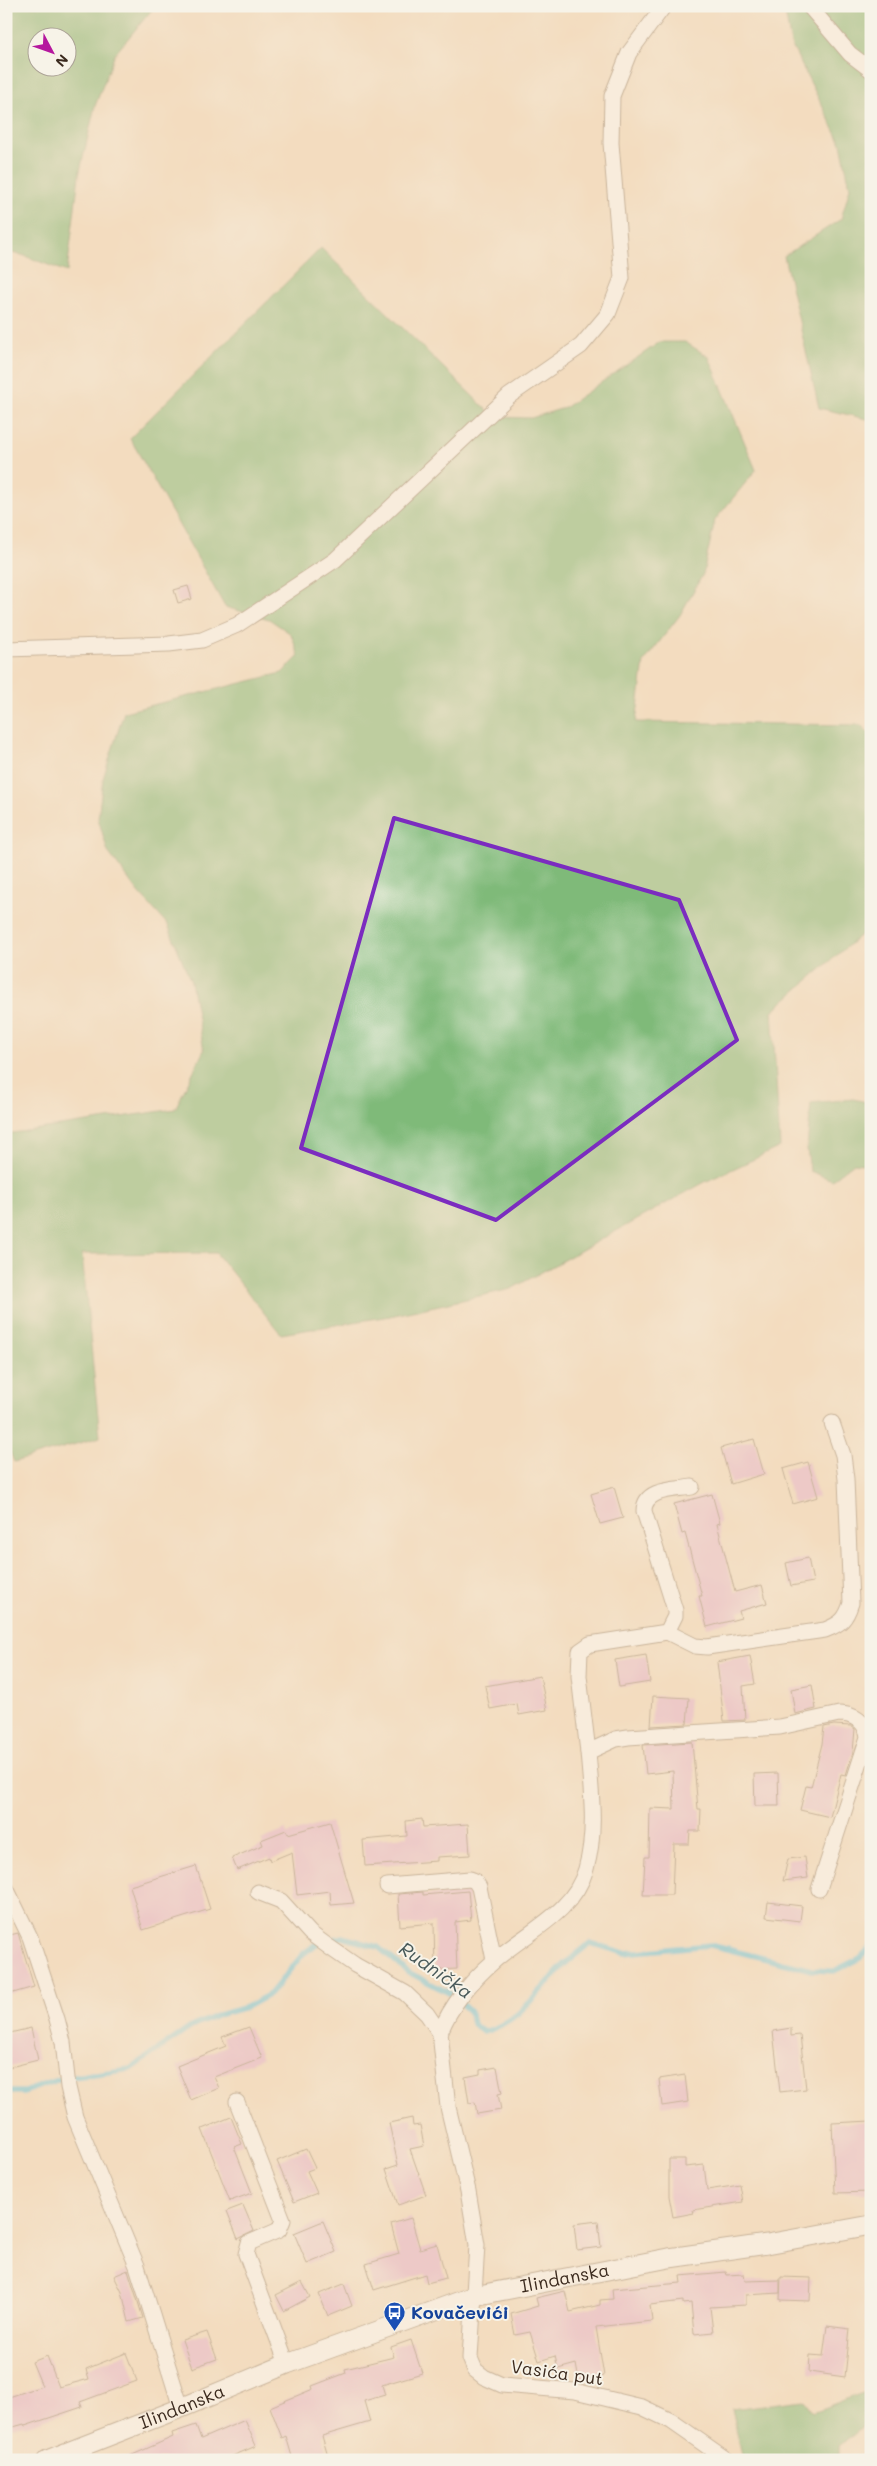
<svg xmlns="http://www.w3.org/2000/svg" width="877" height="2466" font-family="Mali,sans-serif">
<rect width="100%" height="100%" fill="#f7f3e8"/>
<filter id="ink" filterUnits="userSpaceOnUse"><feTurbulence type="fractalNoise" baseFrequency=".02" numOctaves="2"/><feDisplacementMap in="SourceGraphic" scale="10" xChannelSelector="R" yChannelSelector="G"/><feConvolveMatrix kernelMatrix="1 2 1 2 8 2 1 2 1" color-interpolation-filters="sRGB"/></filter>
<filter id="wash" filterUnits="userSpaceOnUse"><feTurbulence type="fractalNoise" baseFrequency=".0096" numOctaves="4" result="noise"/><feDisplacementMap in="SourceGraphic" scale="20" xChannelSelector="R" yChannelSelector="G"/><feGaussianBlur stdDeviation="1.12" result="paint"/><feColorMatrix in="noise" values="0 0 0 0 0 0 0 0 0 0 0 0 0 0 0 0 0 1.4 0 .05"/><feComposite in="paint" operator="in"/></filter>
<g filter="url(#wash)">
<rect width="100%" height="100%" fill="#f3dcbf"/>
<g fill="#7fba79" stroke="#5d724c" fill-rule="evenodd">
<path d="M6 6H155L115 54 95 106 79 175 67 272 22 255 6 252ZM38 38H68V68H38Z"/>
<path d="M784 6H871V420L819 408 784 256 841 219 850 188 841 143 791 44Z"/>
<path d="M321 248 494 417 531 418 564 408 660 342H685L709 357 756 470 715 520 703 574 680 615 644 662 636 722 861 725 871 735V926L772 1011 780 1147 705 1182 511 1289 390 1316 281 1334 216 1253 82 1254 100 1437 14 1462 6 1442V1134L175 1109 204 1050 191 982 168 925 139 893 108 852 98 818 103 779 124 712 282 673 299 656 291 634 269 619 225 607 130 438Z"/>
<path d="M853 1099 871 1103V1165L854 1163 832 1180 810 1171 807 1149 811 1103Z"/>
<path d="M865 2392 871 2396V2419L839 2446V2460H743L732 2409 804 2400 813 2412Z"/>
</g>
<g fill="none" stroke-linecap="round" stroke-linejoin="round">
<path stroke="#63c5e1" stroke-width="5.5" d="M6 2092H24L60 2079 130 2069 191 2027 218 2015 246 2007 270 1994 303 1954 319 1942 343 1937 378 1947 408 1972 451 1994 470 2012 473 2024 483 2032C519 2023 538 1991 563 1966 571 1958 581 1951 590 1943L625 1953 710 1945 812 1970 834 1971 860 1958 871 1947"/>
</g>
<g id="blocks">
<g fill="#e6b2d0">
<path d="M188 586 192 599 178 603 174 590Z"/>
<path d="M754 1439 764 1474 731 1484 721 1448Z"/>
<path d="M808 1462 818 1497 793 1504 783 1469Z"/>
<path d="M614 1487 623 1518 600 1524 591 1494Z"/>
<path d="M712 1494 720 1523 717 1524 735 1592 762 1585 767 1603 739 1611 741 1618 707 1627 699 1596H702L685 1533 682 1534 674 1504Z"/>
<path d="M808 1558 813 1582 791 1586 786 1563Z"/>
<path d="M646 1655 650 1682 619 1687 615 1660Z"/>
<path d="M750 1656 755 1684 743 1686 745 1720 724 1721 717 1662Z"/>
<path d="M540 1676 547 1710 519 1715 517 1704 490 1709 485 1686Z"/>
<path d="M812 1685 816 1709 795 1714 791 1689Z"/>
<path d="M653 1696 689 1698 687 1724 651 1726Z"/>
<path d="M834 1725 851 1726 855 1729 853 1752 846 1775 841 1774 830 1817 800 1810 806 1786 811 1787 822 1744 824 1727Z"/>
<path d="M692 1742 698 1809H701L700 1831H690L689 1844H674L672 1895H643L645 1857H649L650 1808 674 1809 673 1771 646 1774 643 1745Z"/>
<path d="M778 1773 779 1806H755L754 1774Z"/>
<path d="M422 1819 423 1827 468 1824 470 1855 437 1857V1861L365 1866 363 1840 407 1836 406 1821Z"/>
<path d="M330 1822 354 1903 331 1905 330 1891 297 1895 292 1852 270 1861 269 1857 237 1870 232 1858 263 1845 261 1840 286 1830 288 1834Z"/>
<path d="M805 1857 808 1878 783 1881 788 1859Z"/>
<path d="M196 1866 210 1909 143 1930 130 1886Z"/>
<path d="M468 1891 471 1920 455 1922 457 1969 435 1970 434 1923 400 1926 398 1894 423 1892V1895Z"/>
<path d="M768 1902 802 1906 800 1921 766 1917Z"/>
<path d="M18 1933 34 1987 6 1995V1936Z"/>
<path d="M249 2027 262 2058 214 2077 219 2088 191 2100 177 2066 226 2046 222 2037Z"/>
<path d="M31 2028 38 2060 6 2068V2034Z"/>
<path d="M791 2028V2036L800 2035 806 2089 780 2092 773 2031Z"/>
<path d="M497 2067 502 2093 498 2094 501 2110 477 2114 475 2102 469 2103 465 2077 480 2074V2070Z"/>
<path d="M685 2075 688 2102 662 2106 659 2079Z"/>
<path d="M231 2117 242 2144 234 2147 252 2193 230 2201 202 2129Z"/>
<path d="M412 2118 413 2126 420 2125 424 2146 410 2149 426 2195 398 2205 386 2169 398 2165 389 2123Z"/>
<path d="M871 2121V2192L835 2193 832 2123Z"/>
<path d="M306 2149 315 2168 307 2171 317 2193 294 2202 277 2161Z"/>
<path d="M669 2159H685V2167L704 2165 707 2190 740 2185 743 2202 693 2210 694 2213 673 2217 669 2196Z"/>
<path d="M243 2205 254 2231 238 2239 227 2211Z"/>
<path d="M411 2218 420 2249 437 2244 446 2278 427 2283 425 2274 374 2290 366 2264 399 2254 391 2224Z"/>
<path d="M323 2221 336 2252 307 2264 294 2233Z"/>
<path d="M598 2221 601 2247 577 2250 574 2224Z"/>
<path d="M128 2270 143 2318 129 2322 122 2292 114 2276Z"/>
<path d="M726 2272 727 2275 744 2274 745 2281 780 2280V2293L746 2295V2305L710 2307 713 2332 694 2334 691 2303 683 2304V2301L650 2305 652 2321 596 2327 604 2376 579 2381 576 2364 558 2369 555 2356 539 2361 530 2332 515 2335 511 2314 538 2306 536 2298 565 2291 570 2312 600 2305V2300L613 2299 612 2289 681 2283 680 2276Z"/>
<path d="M781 2277 811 2278 810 2301 780 2300Z"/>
<path d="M302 2282 310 2297 284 2311 276 2295Z"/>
<path d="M344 2284 352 2306 328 2316 319 2294Z"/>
<path d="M827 2326 850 2329 845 2377 809 2372 810 2355 823 2356Z"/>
<path d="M207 2332 217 2359 192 2368 182 2340Z"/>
<path d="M411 2340 422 2373 382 2385 385 2395 364 2401 370 2422 322 2436 329 2460H293L286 2436 282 2438 270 2407 313 2389 312 2386 346 2373 345 2369 394 2357 391 2347Z"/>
<path d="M126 2353 137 2381 80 2402 82 2407 25 2426 24 2424 6 2429V2398L42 2386 32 2362 47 2356 59 2387 89 2379 86 2369Z"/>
<path d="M245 2420 256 2446 223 2460H121L173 2437 172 2433 196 2425 201 2439Z"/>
</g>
</g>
</g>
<g filter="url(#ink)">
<use href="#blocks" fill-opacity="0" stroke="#97836e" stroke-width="1"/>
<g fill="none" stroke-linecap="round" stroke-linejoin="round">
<defs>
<g id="minor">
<path d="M809 6 850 54 871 70"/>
<path d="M6 649 169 644 202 640 237 625 335 560 509 396 581 346 608 314 622 278 611 143 612 96 629 53 664 6"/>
<path d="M667 1632 695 1646 707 1647 825 1630C841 1624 846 1619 851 1603L846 1479 843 1455 832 1423"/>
<path d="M588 1752 579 1676 580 1651 590 1644 667 1632 675 1616V1610L644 1511C644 1488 675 1490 692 1487"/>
<path d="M387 1886 470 1879 475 1881 479 1887 494 1960"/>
<path d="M6 1888 30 1937 57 2019 63 2042 68 2087 75 2117 137 2266 181 2408"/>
<path d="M258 1892 281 1901 310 1933 329 1947 355 1965 405 1993 427 2014 440 2033 448 2107 468 2191 477 2245 470 2358 475 2370 484 2377 502 2385 575 2391 642 2407 671 2421 727 2460"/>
<path d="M440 2033C450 2006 472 1980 494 1961 526 1932 573 1914 586 1869 597 1830 591 1791 588 1752L616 1739 628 1737 780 1727 839 1714C853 1714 867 1722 868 1737L819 1889"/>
<path d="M237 2102 283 2220 279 2230 249 2243 246 2254 287 2364"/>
</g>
<g id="tertiary">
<path id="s1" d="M47 2460 181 2408 287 2364 474 2296 669 2258 767 2244 871 2225"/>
</g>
</defs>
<use href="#minor" stroke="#97836e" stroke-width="17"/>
<use href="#tertiary" stroke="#97836e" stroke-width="21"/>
<use href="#minor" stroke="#fff" stroke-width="15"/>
<use href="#tertiary" stroke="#fff" stroke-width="19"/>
</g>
</g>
<path d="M0 0H877V2466H0ZM394 818 679 900 737 1040 496 1220 301 1148Z" fill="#f3dcbf" fill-opacity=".55" fill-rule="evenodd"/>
<path fill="none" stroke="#7b2cbf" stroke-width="4" stroke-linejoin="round" d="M394 818 679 900 737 1040 496 1220 301 1148Z"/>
<defs>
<symbol id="bus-pin" viewBox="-11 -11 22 30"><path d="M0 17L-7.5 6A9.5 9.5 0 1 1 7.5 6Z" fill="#1a4fb4" stroke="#f7f3e8"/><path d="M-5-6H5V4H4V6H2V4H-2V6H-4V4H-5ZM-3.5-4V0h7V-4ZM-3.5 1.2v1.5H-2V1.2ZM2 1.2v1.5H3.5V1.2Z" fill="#fff"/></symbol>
</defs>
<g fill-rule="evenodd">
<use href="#bus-pin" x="382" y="2300" width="25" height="34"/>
</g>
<g text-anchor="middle" stroke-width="4" stroke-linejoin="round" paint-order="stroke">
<g font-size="18" fill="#3b2a1e" stroke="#f7f3e8">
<text dy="6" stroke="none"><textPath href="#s1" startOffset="550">Ilindanska</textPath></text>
<text transform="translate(557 2373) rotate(8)" y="6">Vasića put</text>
<text dy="6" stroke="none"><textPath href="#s1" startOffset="145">Ilindanska</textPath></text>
</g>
<g font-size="18" font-weight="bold" fill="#164399" stroke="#f7f3e8" text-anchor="start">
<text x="411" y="2319">Kovačevići</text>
</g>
<g font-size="19" font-style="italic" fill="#475858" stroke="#f7f3e8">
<text transform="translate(436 1970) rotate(35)" y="7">Rudnička</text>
</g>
</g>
<rect width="877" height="2466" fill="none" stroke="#f7f3e8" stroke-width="25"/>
<g transform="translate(52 52) rotate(131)"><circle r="24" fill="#f7f3e8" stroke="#aca397"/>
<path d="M0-4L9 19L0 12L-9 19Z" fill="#b5179e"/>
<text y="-8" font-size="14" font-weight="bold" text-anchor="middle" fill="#3b2a1e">N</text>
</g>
</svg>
